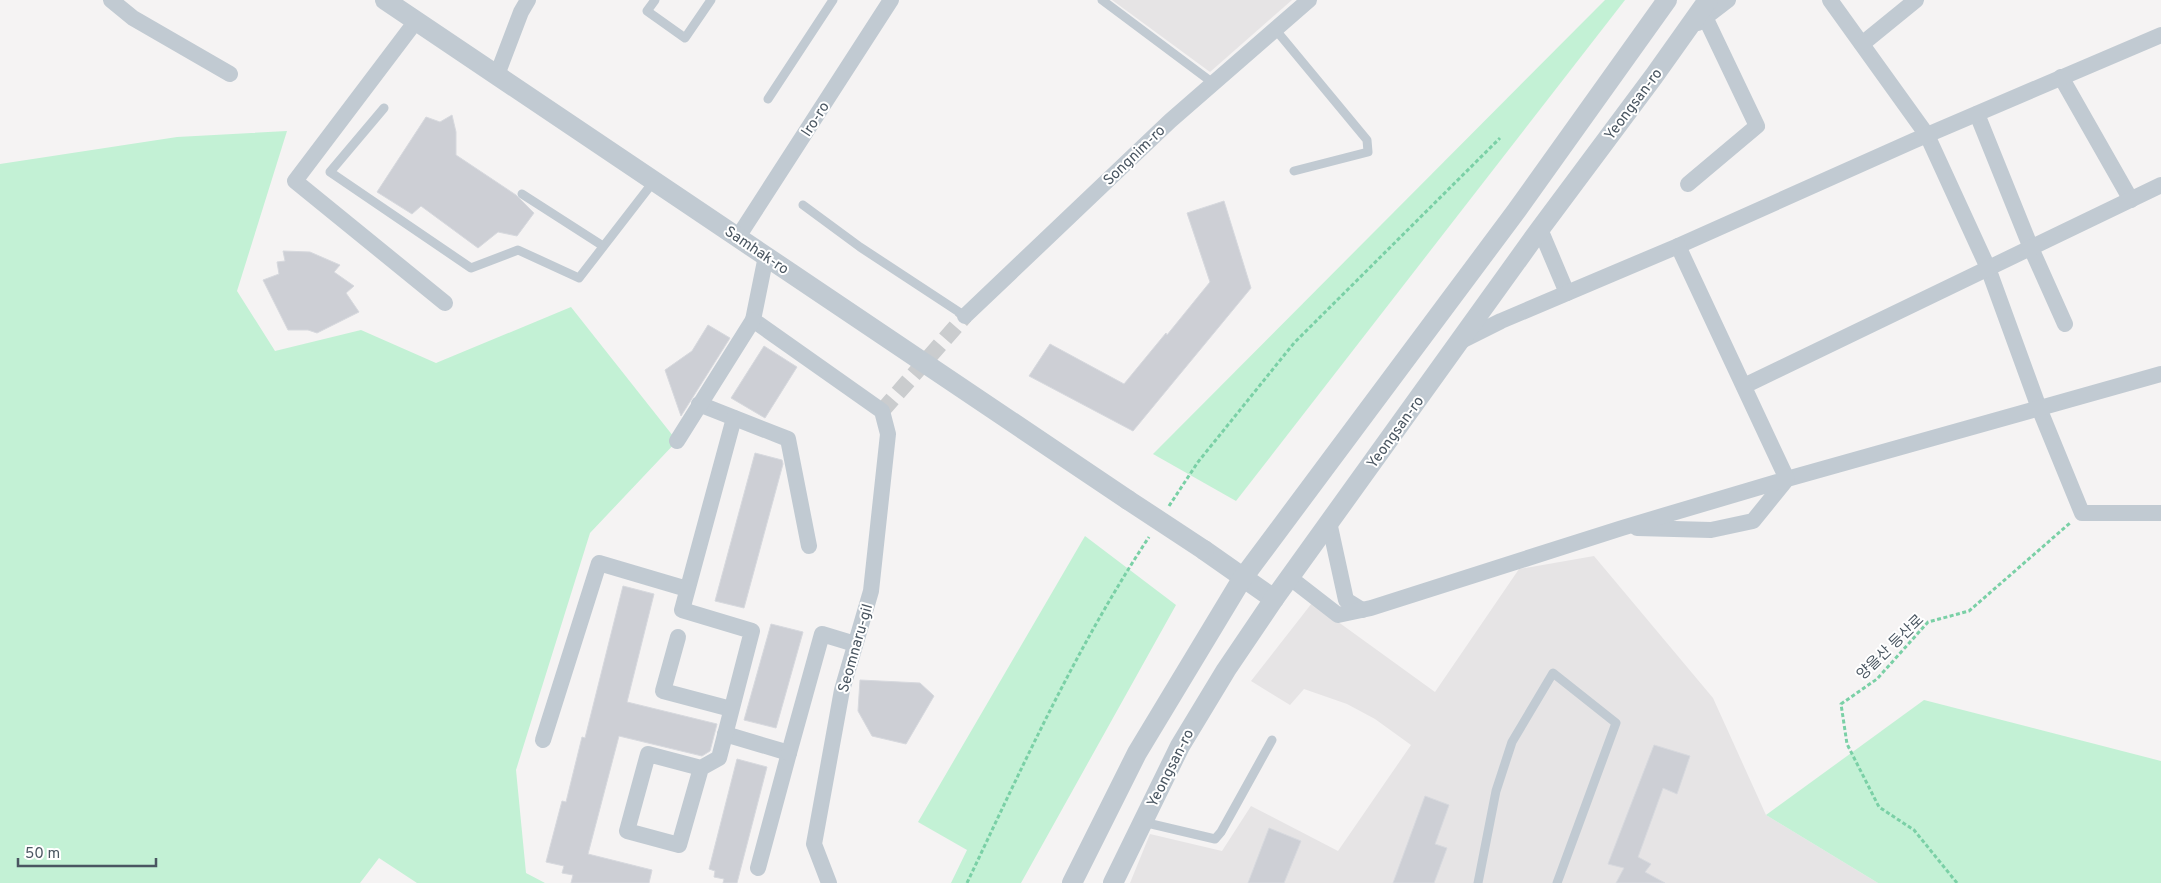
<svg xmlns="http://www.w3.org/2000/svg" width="2161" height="883" font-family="Overpass,'Noto Sans KR',sans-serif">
<rect width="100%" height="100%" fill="#f5f3f3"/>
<g fill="#e6e4e5">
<path d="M1112 0H1292L1210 72Z"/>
<path d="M1594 556 1713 698 1766 815 1878 883H1130L1150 834 1222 851 1251 806 1338 851 1411 745 1375 719 1347 704 1304 689 1290 705 1251 681 1312 603 1435 692 1519 569Z"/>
</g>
<g fill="#c3f1d5">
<path d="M1605 0H1625L1236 501 1153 454Z"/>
<path d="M287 131 237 291 275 351 361 330 436 363 571 307 677 441 590 533 516 770 526 873 545 883H417L379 858 360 883H0V164L177 137Z"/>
<path d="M1085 536 1176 605 1021 883H951L967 850 918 822Z"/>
<path d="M1924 700 2161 761V883H1878L1766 815Z"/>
</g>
<g fill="#cdcfd5" stroke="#d7d9de">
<path d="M452 115 456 132V155L516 195 534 213 517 236 498 232 478 248 421 206 412 214 377 192 426 117 440 122Z"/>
<path d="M1224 201 1251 288 1133 431 1029 376 1050 344 1124 384 1166 333 1167 335 1210 282 1187 213Z"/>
<path d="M283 251 310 252 340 265 334 272 354 286 346 293 359 312 317 333 308 330H288L263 280 279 274 277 262 285 261Z"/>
<path d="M708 325 730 338 681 416 665 370 692 351Z"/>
<path d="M764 346 797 367 765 418 731 398Z"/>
<path d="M755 453 782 460 783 464 744 608 715 601Z"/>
<path d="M623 586 654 594 627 702 717 724 710 751 702 756 619 736 588 854 652 870 649 883H571L573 875 562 873 564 866 546 862 562 801 566 802 582 737 585 738Z"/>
<path d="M771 624 803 632 776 728 744 720Z"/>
<path d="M860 680 920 683 934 696 906 744 872 736 858 711Z"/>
<path d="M1654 745 1690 756 1677 794 1663 788 1638 857 1651 864 1645 872 1665 883H1616L1624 868 1608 864Z"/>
<path d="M737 759 767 767 737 883H723L724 879 714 877 715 871 709 869Z"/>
<path d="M1425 796 1449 805 1435 844 1447 848 1434 883H1393Z"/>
<path d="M1269 828 1301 841 1284 883H1248Z"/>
</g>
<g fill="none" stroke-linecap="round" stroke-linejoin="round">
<path stroke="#caccce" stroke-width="16" stroke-dasharray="16 8" stroke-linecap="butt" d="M882 411 965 316"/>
<g stroke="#7ad0a6" stroke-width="3" stroke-dasharray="4 2.5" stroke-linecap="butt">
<path d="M1169 506 1198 462 1294 343 1500 138"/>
<path d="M967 883C1023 765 1077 646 1149 537"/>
<path d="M1957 883 1914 830 1879 807 1847 744 1841 704 1877 679 1928 622 1969 611 2070 523"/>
</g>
<g stroke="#c1cad2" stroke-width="9">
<path d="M655 0 647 11 685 38 711 0"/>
<path d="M1102 0 1213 83"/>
<path d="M1275 29 1367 140 1368 152 1294 171"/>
<path d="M768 99 833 0"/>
<path d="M384 108 330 172 471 268 518 250 579 278 654 181"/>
<path d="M522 194 603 246"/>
<path d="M803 205 860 247 965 316"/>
<path d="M1143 822 1215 839 1221 832 1272 740"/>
<path d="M1478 883 1496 791 1512 742 1553 673 1616 723 1557 883"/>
</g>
<g stroke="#c1cad2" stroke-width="16">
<path d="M111 0 133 18 230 74"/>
<path d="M1830 0 1927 135 1988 268 2039 408 2082 513H2161"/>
<path d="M416 21 295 181 445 303"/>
<path d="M1698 23 1728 0"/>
<path d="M1862 44 1916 0"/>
<path d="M497 75 521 12 528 0"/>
<path d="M2061 77 2131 200"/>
<path d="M1977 114 2031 248 2065 324"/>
<path d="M1688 184 1757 126 1705 17"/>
<path d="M1540 229 1567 293"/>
<path d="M738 237 891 0"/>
<path d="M1678 246 1913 141 2161 35"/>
<path d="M766 256 753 320 882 411 888 434 871 591 842 690 814 844 829 883"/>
<path d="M965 316 1170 121 1309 0"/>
<path d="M1744 386 2161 185"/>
<path d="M699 404 788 439 809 546"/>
<path d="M677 441 753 320"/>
<path d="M1329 522 1346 600 1362 610"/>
<path d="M1637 528 1711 530 1753 521 1787 479 2161 374"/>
<path d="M1289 577 1338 615 1371 608 1622 528 1787 479 1678 246 1501 321 1461 341"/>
<path d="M678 637 663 691 731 709"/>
<path d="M725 734 789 753 758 868"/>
<path d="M543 740 599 563 687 589"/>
<path d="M789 753 822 634 855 644"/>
<path d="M701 768 648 754 627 831 679 845 701 768 719 758 752 631 682 610 734 418"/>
</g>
<g stroke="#c1cad2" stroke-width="20">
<path d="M385 0 1128 500"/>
<path d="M1204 550 1274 599"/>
<path d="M1072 883 1137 753 1242 579 1517 210 1667 0"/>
<path d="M1113 883 1180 746 1226 670 1274 599 1540 229 1654 76 1708 0"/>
</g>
<path stroke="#c1cad2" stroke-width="20" d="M1128 500 1204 550"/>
</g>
<g text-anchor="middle" stroke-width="4" stroke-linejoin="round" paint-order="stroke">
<g font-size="15" fill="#4a5661" stroke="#fff">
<text transform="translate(1633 104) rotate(-53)" y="5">Yeongsan-ro</text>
<text transform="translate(815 119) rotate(-57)" y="5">Iro-ro</text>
<text transform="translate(1134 155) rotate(-44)" y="5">Songnim-ro</text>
<text transform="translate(757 250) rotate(34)" y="5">Samhak-ro</text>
<text transform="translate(1395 432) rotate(-54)" y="5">Yeongsan-ro</text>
<text transform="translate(1890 647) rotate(-44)" y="5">양을산 등산로</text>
<text transform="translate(855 648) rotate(-74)" y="5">Seomnaru-gil</text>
<text transform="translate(1170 768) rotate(-63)" y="5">Yeongsan-ro</text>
</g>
</g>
<path d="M18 858v8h138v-8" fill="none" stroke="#4a5661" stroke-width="2.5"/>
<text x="25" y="858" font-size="15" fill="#4a5661" stroke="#ffffff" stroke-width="4" paint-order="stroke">50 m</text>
</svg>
